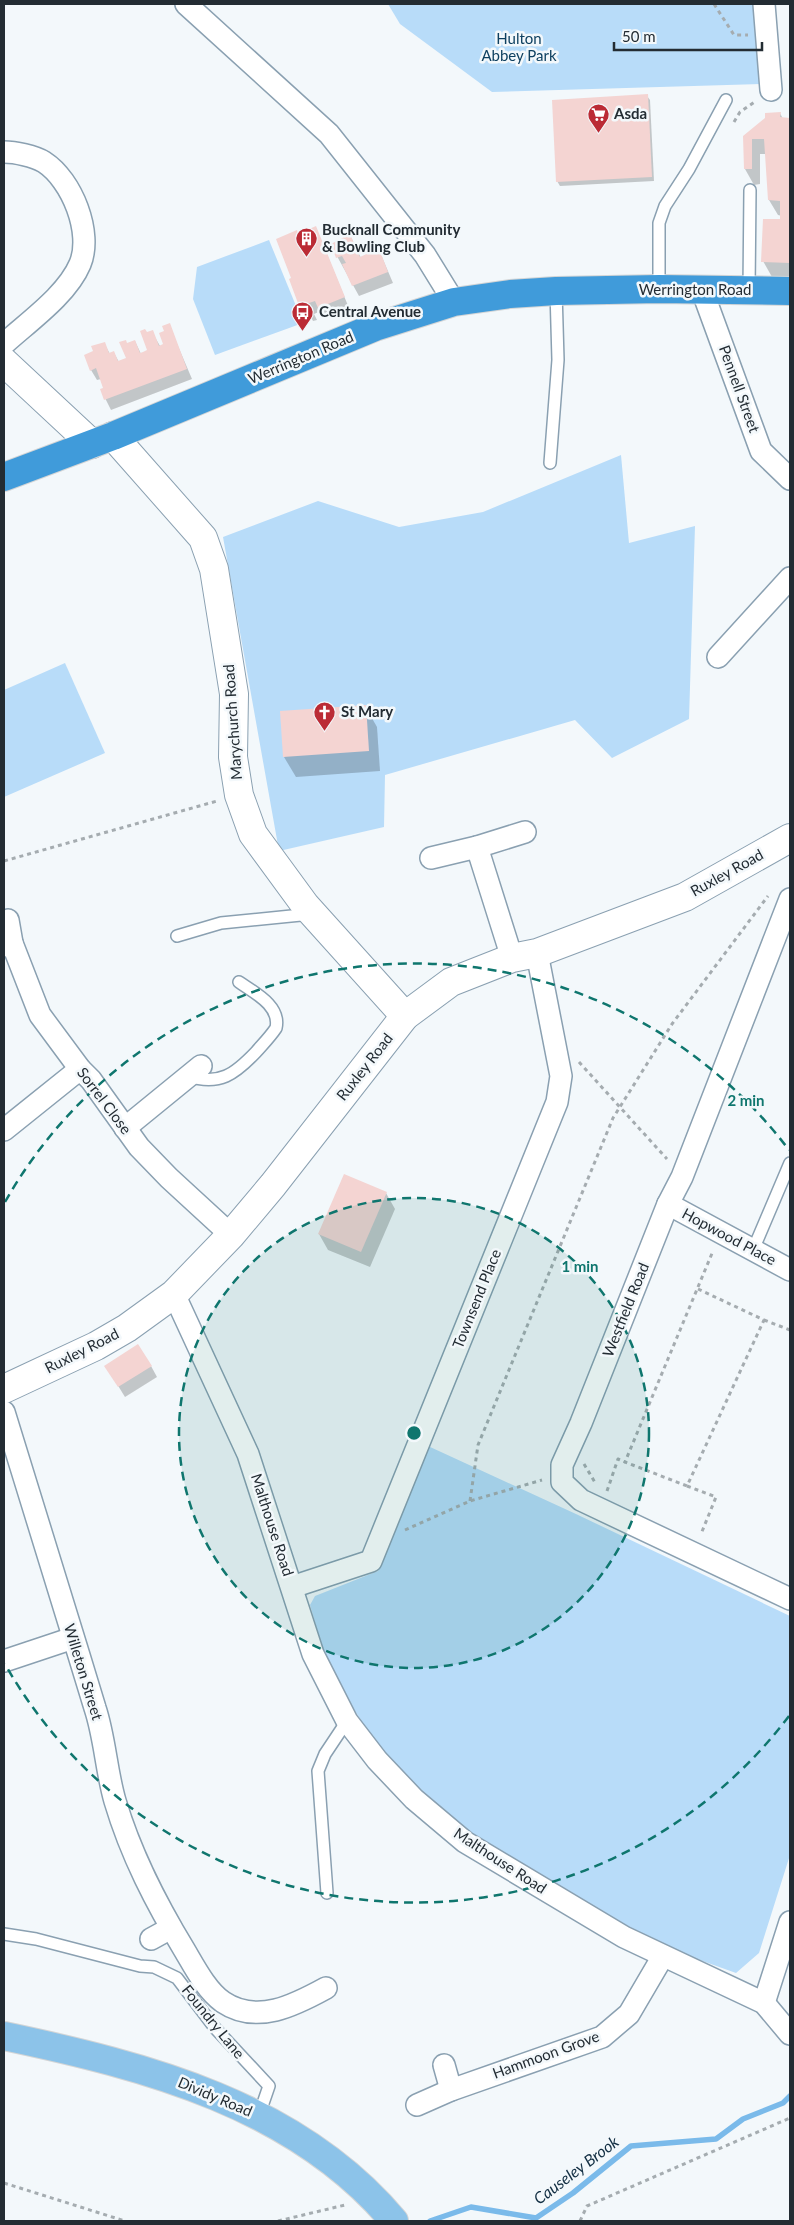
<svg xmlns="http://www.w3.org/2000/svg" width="794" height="2225" font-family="Lato,sans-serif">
<rect width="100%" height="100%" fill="#f3f8fb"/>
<g fill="#b8dcf9">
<path d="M388 4H756L761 84 492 92 400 24Z"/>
<path d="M269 240 303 323 215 355 193 299 197 267Z"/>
<path d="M621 455 629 543 695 526 689 719 612 758 575 720 385 775 384 827 279 851 223 537 318 501 399 527 483 512Z"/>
<path d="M65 663 105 753 4 797V690Z"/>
<path d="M428 1446 576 1514 790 1616V1855L759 1953 736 1973 669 1949 576 1898 479 1840 418 1787 374 1741 348 1700 324 1653 310 1605 315 1596 378 1571Z"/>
</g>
<g fill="#0003">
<path d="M647 96 650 100 654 181 560 186 557 181Z"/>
<path d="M780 113 783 119H790V278L772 277 763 261 782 220V216L778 215 769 200 766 154H760V184L754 185 745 169 744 136Z"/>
<path d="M316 228 349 308 325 318 321 311 314 314 317 320 313 321 310 315 306 316 300 306 293 279 298 235Z"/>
<path d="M350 235 361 258 379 250 393 283 359 296 338 258 333 245Z"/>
<path d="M169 325 192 379 111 410 101 390 105 388 101 379 97 380 91 370 95 352 104 343 110 354 114 353 119 362 127 359V344L135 341 141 354 149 351 147 334 152 332 160 346 164 345 165 332Z"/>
<path d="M365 706 377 727 380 771 296 777 284 757Z"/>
<path d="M386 1193 395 1209 370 1267 328 1250 319 1234Z"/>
<path d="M151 1366 157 1377 125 1397 112 1376Z"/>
</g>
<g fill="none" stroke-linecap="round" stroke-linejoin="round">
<path stroke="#7abaea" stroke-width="5.5" d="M430 2221 471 2207 536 2218 573 2193 631 2146 716 2139 743 2119 783 2103 790 2096"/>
</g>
<g fill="#f4d4d2">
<path d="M648 94 652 177 556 182 552 100Z"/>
<path d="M781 112 780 117 790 118V263L761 262 763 219H780V201L768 200 764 139H752V169H744L743 136 765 118V113Z"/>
<path d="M316 226 345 297 318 308 315 301 309 303 312 309 306 311 304 305 299 306 289 279 291 278 276 239 297 230 298 234Z"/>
<path d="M350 234 360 257 379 248 388 272 352 286 342 264 346 263 342 256 336 258 331 244Z"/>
<path d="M170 323 187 369 104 400 100 389 103 388 96 368 90 371 84 355 93 351 91 346 105 342 109 353 114 351 118 361 126 358 119 342 126 340 127 343 135 340 140 353 143 352 147 350 140 331 145 329 147 332 153 330 159 346 163 344 159 333 164 331 162 326Z"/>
<path d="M366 705 369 751 283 757 280 711Z"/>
<path d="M344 1174 387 1192 361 1252 318 1234Z"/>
<path d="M138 1344 152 1366 118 1387 104 1366Z"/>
</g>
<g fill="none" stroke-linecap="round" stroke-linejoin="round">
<defs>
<g id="lane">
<path d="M659 289V223L665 206 689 169 726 100"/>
<path d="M749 290 750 190"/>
<path d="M550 463 558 360 556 291"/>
<path d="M177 936 221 923 311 914"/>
<path d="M188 1076C220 1086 235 1074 256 1052 263 1044 270 1037 276 1028 281 1006 255 993 239 982"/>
<path d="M753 1250 790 1163"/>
<path d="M327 1893 318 1771 325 1754 347 1721"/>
<path d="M4 1934 36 1939 140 1966 154 1967 177 1978 215 2028 269 2086 259 2115"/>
</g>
<g id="street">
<path d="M186 4 329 134 425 255 454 302"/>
<path d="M764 4 771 90"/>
<path d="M4 152C15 152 34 156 44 162 72 180 93 233 80 264 67 295 28 322 4 344"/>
<path d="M702 290 761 451 790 479"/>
<path d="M718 657 790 578"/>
<path d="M477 847 512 958"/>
<path d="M431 858 477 847 525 832"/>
<path d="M790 899 682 1177 668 1204 581 1423 562 1465V1482L581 1500 790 1599"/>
<path d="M8 920 12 943"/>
<path d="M4 946 12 943 40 1015 80 1069 91 1080 139 1147 169 1178 231 1235"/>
<path d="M125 1128 201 1066"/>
<path d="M4 1130 80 1069"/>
<path d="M668 1204 790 1270"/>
<path d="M174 1294 248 1454 313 1654 347 1721 377 1760 414 1799 465 1842 624 1937 764 2003 790 2034"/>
<path d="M4 1412C34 1510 65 1609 95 1708 105 1738 106 1770 115 1801 131 1855 156 1903 185 1951 195 1968 207 1991 223 2002 257 2025 295 2005 326 1988"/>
<path d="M292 1587 371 1561 557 1102 561 1076 537 953"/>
<path d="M4 1661 73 1638"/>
<path d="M151 1939 171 1928"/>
<path d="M764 2003 790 1922"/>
<path d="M444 2065 451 2090"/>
<path d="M417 2105 451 2090 602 2037 629 2014 663 1956"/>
</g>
<g id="secondary">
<path d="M4 362 92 444"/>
<path d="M113 436 203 538 214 569 234 694 233 757 239 795 253 834 305 905 405 1016"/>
<path d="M4 1389 96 1346 127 1328 174 1294 231 1235 273 1185 405 1016 451 982 512 958 537 953 685 897 790 838"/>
</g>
<path id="primary" d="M4 2036C146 2066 297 2105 394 2221"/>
<path id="highway" d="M4 477 113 436 375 327 454 302 510 294 556 291 659 289 790 291"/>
</defs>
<use href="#lane" stroke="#8aa0b1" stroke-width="14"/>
<use href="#street" stroke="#8aa0b1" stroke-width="24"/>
<use href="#secondary" stroke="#8aa0b1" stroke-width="30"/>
<use href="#primary" stroke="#d3d5d6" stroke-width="30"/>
<use href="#highway" stroke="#d3d5d6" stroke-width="30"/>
<g stroke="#a5acb0" stroke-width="3" stroke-dasharray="4 4" stroke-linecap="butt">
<path d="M714 4 734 35H748"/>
<path d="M734 122 740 112 756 101"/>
<path d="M4 861 217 801"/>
<path d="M579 1062 667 1159"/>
<path d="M698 1289 764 1320 687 1486 625 1462 713 1251"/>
<path d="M764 1320 790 1330"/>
<path d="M584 1464 596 1484"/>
<path d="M687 1486 716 1497 701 1534"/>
<path d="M607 1491 618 1459 625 1462"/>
<path d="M470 1501 478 1445 613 1118 672 1024 768 896"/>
<path d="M405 1530 470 1501 542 1480"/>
<path d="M4 2183 125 2221"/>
<path d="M278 2221 345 2205"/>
<path d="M580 2221 587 2206 790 2118"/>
</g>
<use href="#lane" stroke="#fff" stroke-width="11"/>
<use href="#street" stroke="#fff" stroke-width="21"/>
<use href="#secondary" stroke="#fff" stroke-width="28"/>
<use href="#primary" stroke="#8cc3e9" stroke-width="28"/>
<use href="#highway" stroke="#409bda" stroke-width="28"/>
</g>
<circle cx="414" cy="1433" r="235" fill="#0f766e" fill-opacity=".12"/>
<g fill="none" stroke="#0f766e" stroke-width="2.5" stroke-dasharray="9 6">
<circle cx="414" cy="1433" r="235"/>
<path d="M789 1716A470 470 0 0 1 5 1664M5 1202A470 470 0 0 1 789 1150"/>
</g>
<defs>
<symbol id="supermarket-pin" viewBox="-11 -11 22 30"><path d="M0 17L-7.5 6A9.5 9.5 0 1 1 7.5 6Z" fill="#bb2b35" stroke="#f3f8fb"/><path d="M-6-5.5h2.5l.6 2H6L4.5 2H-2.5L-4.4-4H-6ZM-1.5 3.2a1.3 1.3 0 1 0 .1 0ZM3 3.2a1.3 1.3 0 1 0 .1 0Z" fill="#fff"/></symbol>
<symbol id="building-pin" viewBox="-11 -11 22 30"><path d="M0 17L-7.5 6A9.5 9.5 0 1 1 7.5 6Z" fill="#bb2b35" stroke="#f3f8fb"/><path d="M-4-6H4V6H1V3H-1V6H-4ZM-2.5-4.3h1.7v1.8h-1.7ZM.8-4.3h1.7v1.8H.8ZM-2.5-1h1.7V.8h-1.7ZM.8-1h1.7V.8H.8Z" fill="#fff"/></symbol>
<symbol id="bus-pin" viewBox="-11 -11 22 30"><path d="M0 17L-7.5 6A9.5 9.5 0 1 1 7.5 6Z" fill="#bb2b35" stroke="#f3f8fb"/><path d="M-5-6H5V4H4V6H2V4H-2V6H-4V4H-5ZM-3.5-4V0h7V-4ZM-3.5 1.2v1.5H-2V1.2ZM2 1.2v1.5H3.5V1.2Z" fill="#fff"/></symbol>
<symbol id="church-pin" viewBox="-11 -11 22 30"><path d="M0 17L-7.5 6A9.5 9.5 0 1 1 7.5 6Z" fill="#bb2b35" stroke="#f3f8fb"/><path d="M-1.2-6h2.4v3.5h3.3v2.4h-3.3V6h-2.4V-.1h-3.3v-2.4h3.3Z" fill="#fff"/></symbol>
</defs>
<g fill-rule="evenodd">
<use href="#supermarket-pin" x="586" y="102" width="25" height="34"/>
<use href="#building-pin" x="294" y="226" width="25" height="34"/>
<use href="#bus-pin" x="290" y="300" width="25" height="34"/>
<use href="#church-pin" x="312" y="700" width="25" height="34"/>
</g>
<g text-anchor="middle" stroke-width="5" stroke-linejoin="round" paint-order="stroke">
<g font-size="15" fill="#0e4060" stroke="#f3f8fb">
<text x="519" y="44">Hulton<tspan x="519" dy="17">Abbey Park</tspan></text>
</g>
<g font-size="15" font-weight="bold" fill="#232c33" stroke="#f3f8fb" text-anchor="start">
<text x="614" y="119">Asda</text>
<text x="322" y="235">Bucknall Community<tspan x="322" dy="17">&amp; Bowling Club</tspan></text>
<text x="319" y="317">Central Avenue</text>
<text x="341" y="717">St Mary</text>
</g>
<g font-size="15" fill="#232c33" stroke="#f3f8fb">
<text x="695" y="295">Werrington Road</text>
<text transform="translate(301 358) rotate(-23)" y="5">Werrington Road</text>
<text transform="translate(739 389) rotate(70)" y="5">Pennell Street</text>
<text transform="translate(233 722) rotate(-94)" y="5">Marychurch Road</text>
<text transform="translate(727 873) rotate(-29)" y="5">Ruxley Road</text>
<text transform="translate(365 1067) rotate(-52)" y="5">Ruxley Road</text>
<text transform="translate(104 1101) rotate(53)" y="5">Sorrel Close</text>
<text transform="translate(729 1237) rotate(28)" y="5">Hopwood Place</text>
<text transform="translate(477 1299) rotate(-68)" y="5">Townsend Place</text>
<text transform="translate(626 1310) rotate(-68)" y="5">Westfield Road</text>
<text transform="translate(82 1351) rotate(-27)" y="5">Ruxley Road</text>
<text transform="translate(272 1525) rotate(72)" y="5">Malthouse Road</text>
<text transform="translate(83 1672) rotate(73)" y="5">Willeton Street</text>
<text transform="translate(500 1861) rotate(33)" y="5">Malthouse Road</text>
<text transform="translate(213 2022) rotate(51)" y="5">Foundry Lane</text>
<text transform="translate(546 2055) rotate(-20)" y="5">Hammoon Grove</text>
<text transform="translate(215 2097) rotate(23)" y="5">Dividy Road</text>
</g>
<g font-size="16" font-style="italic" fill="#132f43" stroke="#f3f8fb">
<text transform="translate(576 2170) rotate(-37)" y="6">Causeley Brook</text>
</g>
</g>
<circle cx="414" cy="1433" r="8" fill="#0f766e" stroke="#f3f8fb" stroke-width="2.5"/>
<g font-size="15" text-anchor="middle" font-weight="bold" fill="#0f766e" stroke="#f3f8fb" stroke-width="5" stroke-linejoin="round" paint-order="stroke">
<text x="746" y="1106">2 min</text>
<text x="580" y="1272">1 min</text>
</g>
<rect width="794" height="2225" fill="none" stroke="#232c33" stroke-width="10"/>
<path d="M614 42v8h148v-8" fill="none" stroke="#232c33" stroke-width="2.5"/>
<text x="622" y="42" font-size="15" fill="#232c33" stroke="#f3f8fb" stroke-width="4" paint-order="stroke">50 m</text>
</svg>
